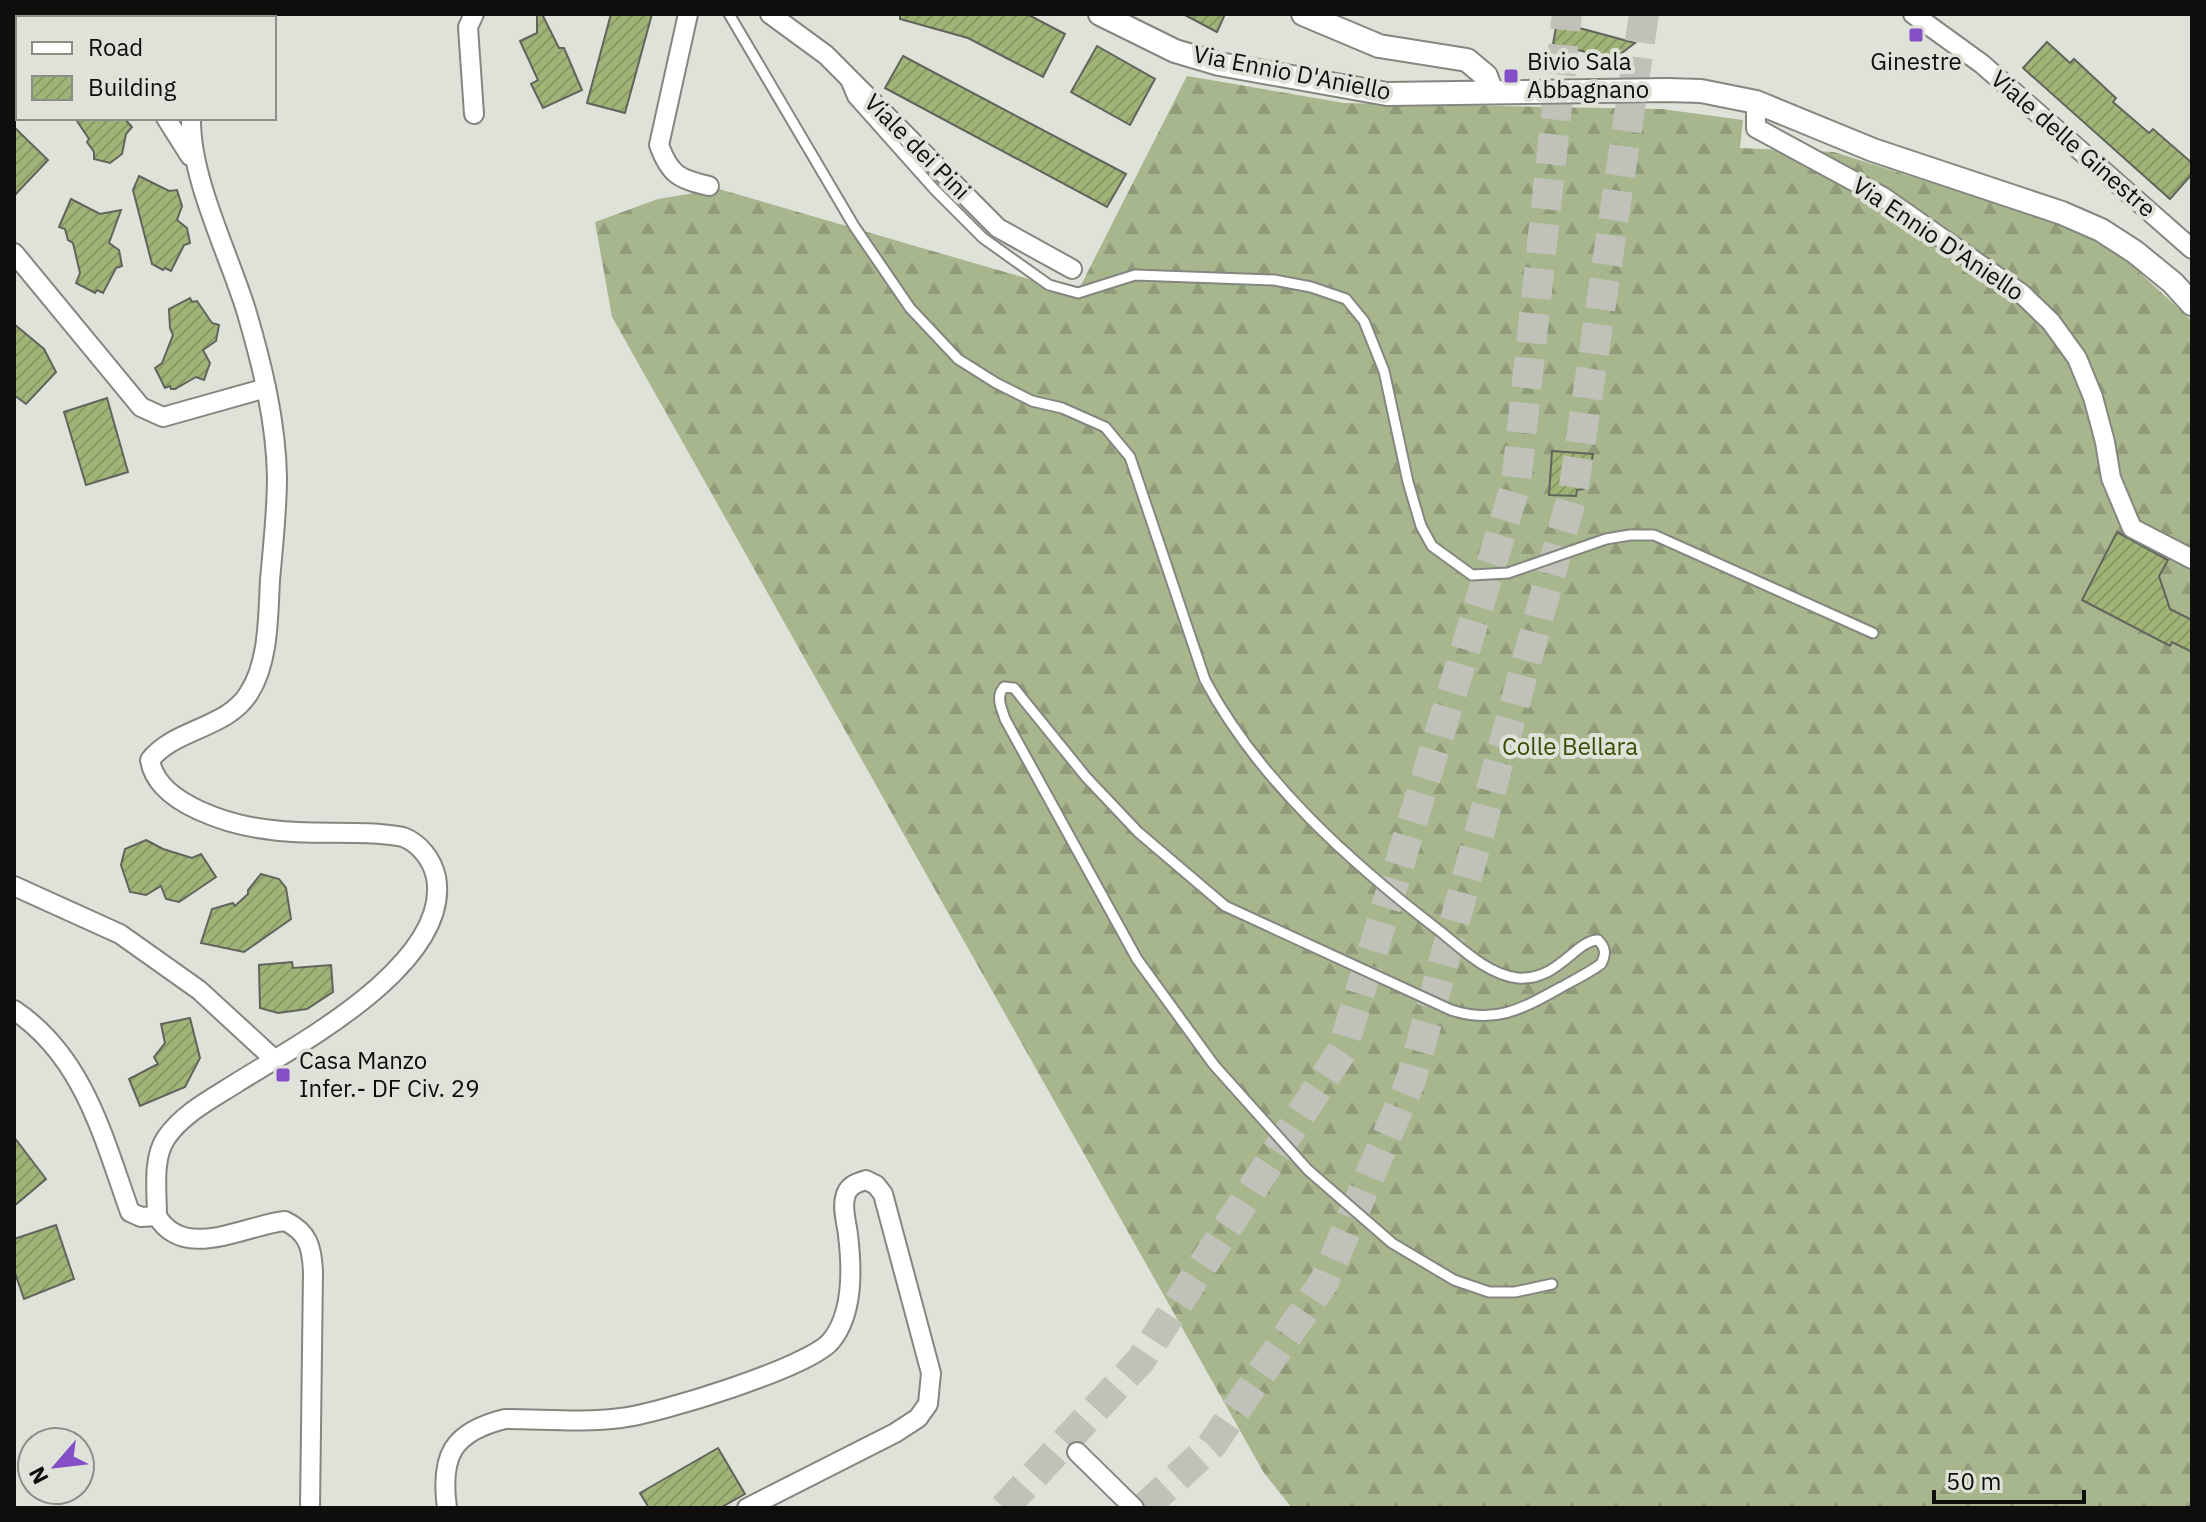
<svg xmlns="http://www.w3.org/2000/svg" width="2206" height="1522" font-family="'IBM Plex Sans',sans-serif">
<defs>
<pattern id="forest-firs" width="22" height="20" patternUnits="userSpaceOnUse" patternTransform="scale(2)"><rect width="22" height="20" fill="#a8b68e"/><path d="M5 1l3.5 6h-7zM16 11l3.5 6h-7z" fill="#8f9b79"/></pattern>
<pattern id="building-hatch" width="6" height="6" patternUnits="userSpaceOnUse" patternTransform="scale(2)"><rect width="6" height="6" fill="#a0b477"/><path d="M-1 1l2-2M0 6l6-6M5 7l2-2" fill="none" stroke="#899a66"/></pattern>
</defs>
<rect width="100%" height="100%" fill="#dfe2d9"/>
<path fill="url(#forest-firs)" d="M1187 76 1344 103 1662 109 1743 120 1740 148 1834 152 2073 228 2125 259 2192 321V1508H1292L1264 1473 612 317 595 222 658 199 719 189 1077 293Z"/>
<g fill="url(#building-hatch)" stroke="#61645d" stroke-width="2">
<path d="M537 14H542L559 48H564L582 90 543 108 531 84 538 80 520 41 537 33Z"/>
<path d="M611 14H652L625 113 587 103Z"/>
<path d="M900 14H1027L1065 34 1043 77 968 38 900 19Z"/>
<path d="M1183 14H1225L1217 32Z"/>
<path d="M1557 22 1635 43 1614 59 1553 44Z"/>
<path d="M2047 42 2070 63 2074 59 2116 98 2113 102 2149 133 2153 129 2192 163V174L2170 199 2023 68Z"/>
<path d="M1097 46 1155 79 1130 125 1071 92Z"/>
<path d="M903 56 1126 174 1107 207 885 88Z"/>
<path d="M75 118H124L132 127 126 134 122 154 110 163 94 159V152L87 142 89 139Z"/>
<path d="M14 127 48 160 14 196Z"/>
<path d="M139 176 169 191 177 190 182 206 177 220 187 228 190 243 184 245 171 271 165 268 163 270 152 264 133 190Z"/>
<path d="M71 199 100 214 121 210 109 243 119 250 122 266 116 268 103 293 97 290 95 293 76 283 80 273 73 243 68 240 65 229 59 227Z"/>
<path d="M190 298 192 302 197 301 212 323 219 325 216 341 203 350 210 363 204 380 196 377 175 389H171L170 386 165 388 155 368 162 363 173 335 170 328 169 309Z"/>
<path d="M14 324 44 349 56 372 26 404 14 395Z"/>
<path d="M107 398 128 472 86 485 64 412Z"/>
<path d="M1552 451 1593 454 1588 483 1583 489 1577 490 1576 496 1549 495Z"/>
<path d="M2117 532 2168 560 2159 576 2170 609 2192 620V652L2172 642 2170 646 2082 600Z"/>
<path d="M146 840 163 849 192 858 201 854 216 877 179 902 166 899 161 886 146 895 130 892 121 865 125 849Z"/>
<path d="M261 874 279 879 286 888 291 919 244 952 201 943 212 909 233 903 235 906 248 894V890Z"/>
<path d="M292 962 293 968 331 965 333 992 307 1009 278 1013 260 1008 259 965Z"/>
<path d="M190 1018 200 1058 185 1087 140 1106 129 1079 158 1064 154 1057 165 1043 161 1024Z"/>
<path d="M14 1137 46 1179 14 1206Z"/>
<path d="M56 1225 74 1279 24 1299 14 1270V1239Z"/>
<path d="M718 1448 745 1494 720 1508H649L640 1493Z"/>
</g>
<g fill="none" stroke-linecap="round" stroke-linejoin="round">
<g stroke="#c0c2ba" stroke-width="30" stroke-dasharray="30 15" stroke-linecap="butt">
<path d="M1004 1508 1141 1360 1342 1051 1516 484 1567 14"/>
<path d="M1144 1508 1211 1446 1324 1282 1411 1080 1573 493 1644 14"/>
</g>
<defs>
<g id="service">
<path d="M729 14 854 226 910 308 958 359 996 383 1032 401 1062 408 1105 427 1130 457 1205 680C1259 781 1351 863 1441 932 1463 950 1489 975 1518 978 1558 981 1576 940 1598 940 1606 948 1606 954 1601 964 1587 974 1572 981 1558 989 1520 1010 1494 1024 1451 1010L1225 906 1138 832 1086 777 1014 688 1004 687C995 697 1002 709 1005 719L1137 959 1214 1065 1308 1170 1392 1243 1454 1280 1489 1292H1515L1552 1284"/>
<path d="M845 79 853 98 935 190 983 238 1049 285 1078 293 1135 275 1274 280 1311 287 1346 299 1364 321 1384 371 1408 482 1421 526 1432 546 1472 575 1508 573 1606 539 1630 535H1654L1873 633"/>
</g>
<g id="minor">
<path d="M76 14 79 18"/>
<path d="M104 14 114 18"/>
<path d="M688 14 659 145C670 175 679 179 709 186"/>
<path d="M770 14 826 55 998 228 1072 269"/>
<path d="M1913 14 1982 64 2192 249"/>
<path d="M163 18 169 14"/>
<path d="M202 18 203 14"/>
<path d="M1756 102V128L1883 197 2022 294 2051 322 2077 358 2093 397 2105 442 2111 478 2132 528 2192 559"/>
<path d="M474 114 468 27 474 14"/>
<path d="M166 118 190 156"/>
<path d="M191 118C190 178 228 252 246 310 262 364 276 421 277 477 277 511 273 546 270 580 268 616 269 662 249 693 227 729 175 728 150 760 157 805 233 826 272 830 315 836 360 829 403 837 419 843 432 859 436 877 452 963 299 1044 238 1082 213 1098 183 1113 166 1138 152 1159 157 1192 157 1216 184 1262 245 1225 285 1221 308 1232 312 1247 313 1272L310 1508"/>
<path d="M14 253 141 407 163 417 266 388"/>
<path d="M14 886 120 934 199 990 274 1059"/>
<path d="M14 1010C84 1057 103 1137 130 1212L141 1217 157 1216"/>
<path d="M1077 1452 1134 1508"/>
<path d="M447 1508C440 1456 452 1432 505 1419 543 1419 583 1423 621 1418 658 1414 810 1367 831 1341 854 1313 852 1268 848 1235 847 1224 842 1209 845 1198 847 1186 856 1183 866 1180L876 1185 883 1194 931 1373 928 1404 918 1418 895 1433 747 1508"/>
</g>
<g id="tertiary">
<path d="M1100 14 1175 51 1219 64 1387 94 1667 90 1701 91 1756 102 1873 150 2062 213 2101 230 2135 252 2173 283 2192 304"/>
<path d="M1303 14 1379 46 1467 60 1486 76 1492 92"/>
</g>
</defs>
<use href="#service" stroke="#84877f" stroke-width="13"/>
<use href="#minor" stroke="#84877f" stroke-width="22"/>
<use href="#tertiary" stroke="#84877f" stroke-width="26"/>
<use href="#service" stroke="#fff" stroke-width="9"/>
<use href="#minor" stroke="#fff" stroke-width="18"/>
<use href="#tertiary" stroke="#fff" stroke-width="22"/>
</g>
<g fill="#834ec6" stroke="#dfe2d9" stroke-width="3">
<rect x="1908" y="27" width="16" height="16" rx="4"/>
<rect x="1503" y="68" width="16" height="16" rx="4"/>
<rect x="275" y="1067" width="16" height="16" rx="4"/>
</g>
<g text-anchor="middle" stroke-width="8" stroke-linejoin="round" paint-order="stroke">
<g font-size="24" fill="#0e0f0c" stroke="#dfe2d9" text-anchor="start">
<text x="1527" y="70">Bivio Sala<tspan x="1527" dy="28">Abbagnano</tspan></text>
<text x="1916" y="70" text-anchor="middle">Ginestre</text>
<text x="299" y="1069">Casa Manzo<tspan x="299" dy="28">Infer.- DF Civ. 29</tspan></text>
</g>
<g font-size="24" fill="#0e0f0c" stroke="#dfe2d9">
<text transform="translate(1292 73) rotate(11)" y="8">Via Ennio D'Aniello</text>
<text transform="translate(2073 144) rotate(41)" y="8">Viale delle Ginestre</text>
<text transform="translate(917 147) rotate(45)" y="8">Viale dei Pini</text>
<text transform="translate(1938 239) rotate(34)" y="8">Via Ennio D'Aniello</text>
</g>
<g font-size="24" fill="#3b4c04" stroke="#dfe2d9">
<text x="1570" y="755">Colle Bellara</text>
</g>
</g>
<rect width="2206" height="1522" fill="none" stroke="#0e0f0c" stroke-width="32"/>
<rect x="16" y="16" width="260" height="104" fill="#dfe2d9" stroke="#8b8e87" stroke-width="2"/>
<rect x="32" y="42" width="40" height="12" fill="#ffffff" stroke="#8b8e87" stroke-width="2"/>
<text x="88" y="56" font-size="24" fill="#0e0f0c">Road</text>
<rect x="32" y="76" width="40" height="24" fill="url(#building-hatch)" stroke="#8b8e87" stroke-width="2"/>
<text x="88" y="96" font-size="24" fill="#0e0f0c">Building</text>
<g transform="translate(56 1466) rotate(242)"><circle r="38" fill="#dfe2d9" stroke="#8b8e87" stroke-width="2"/>
<path d="M0-6L14 30L0 20L-14 30Z" fill="#834ec6"/>
<text y="-12" font-size="22" font-weight="bold" text-anchor="middle" fill="#0e0f0c">N</text>
</g>
<path d="M1934 1490v12h150v-12" fill="none" stroke="#0e0f0c" stroke-width="4"/>
<text x="1946" y="1490" font-size="24" fill="#0e0f0c" stroke="#dfe2d9" stroke-width="6" paint-order="stroke">50 m</text>
</svg>
